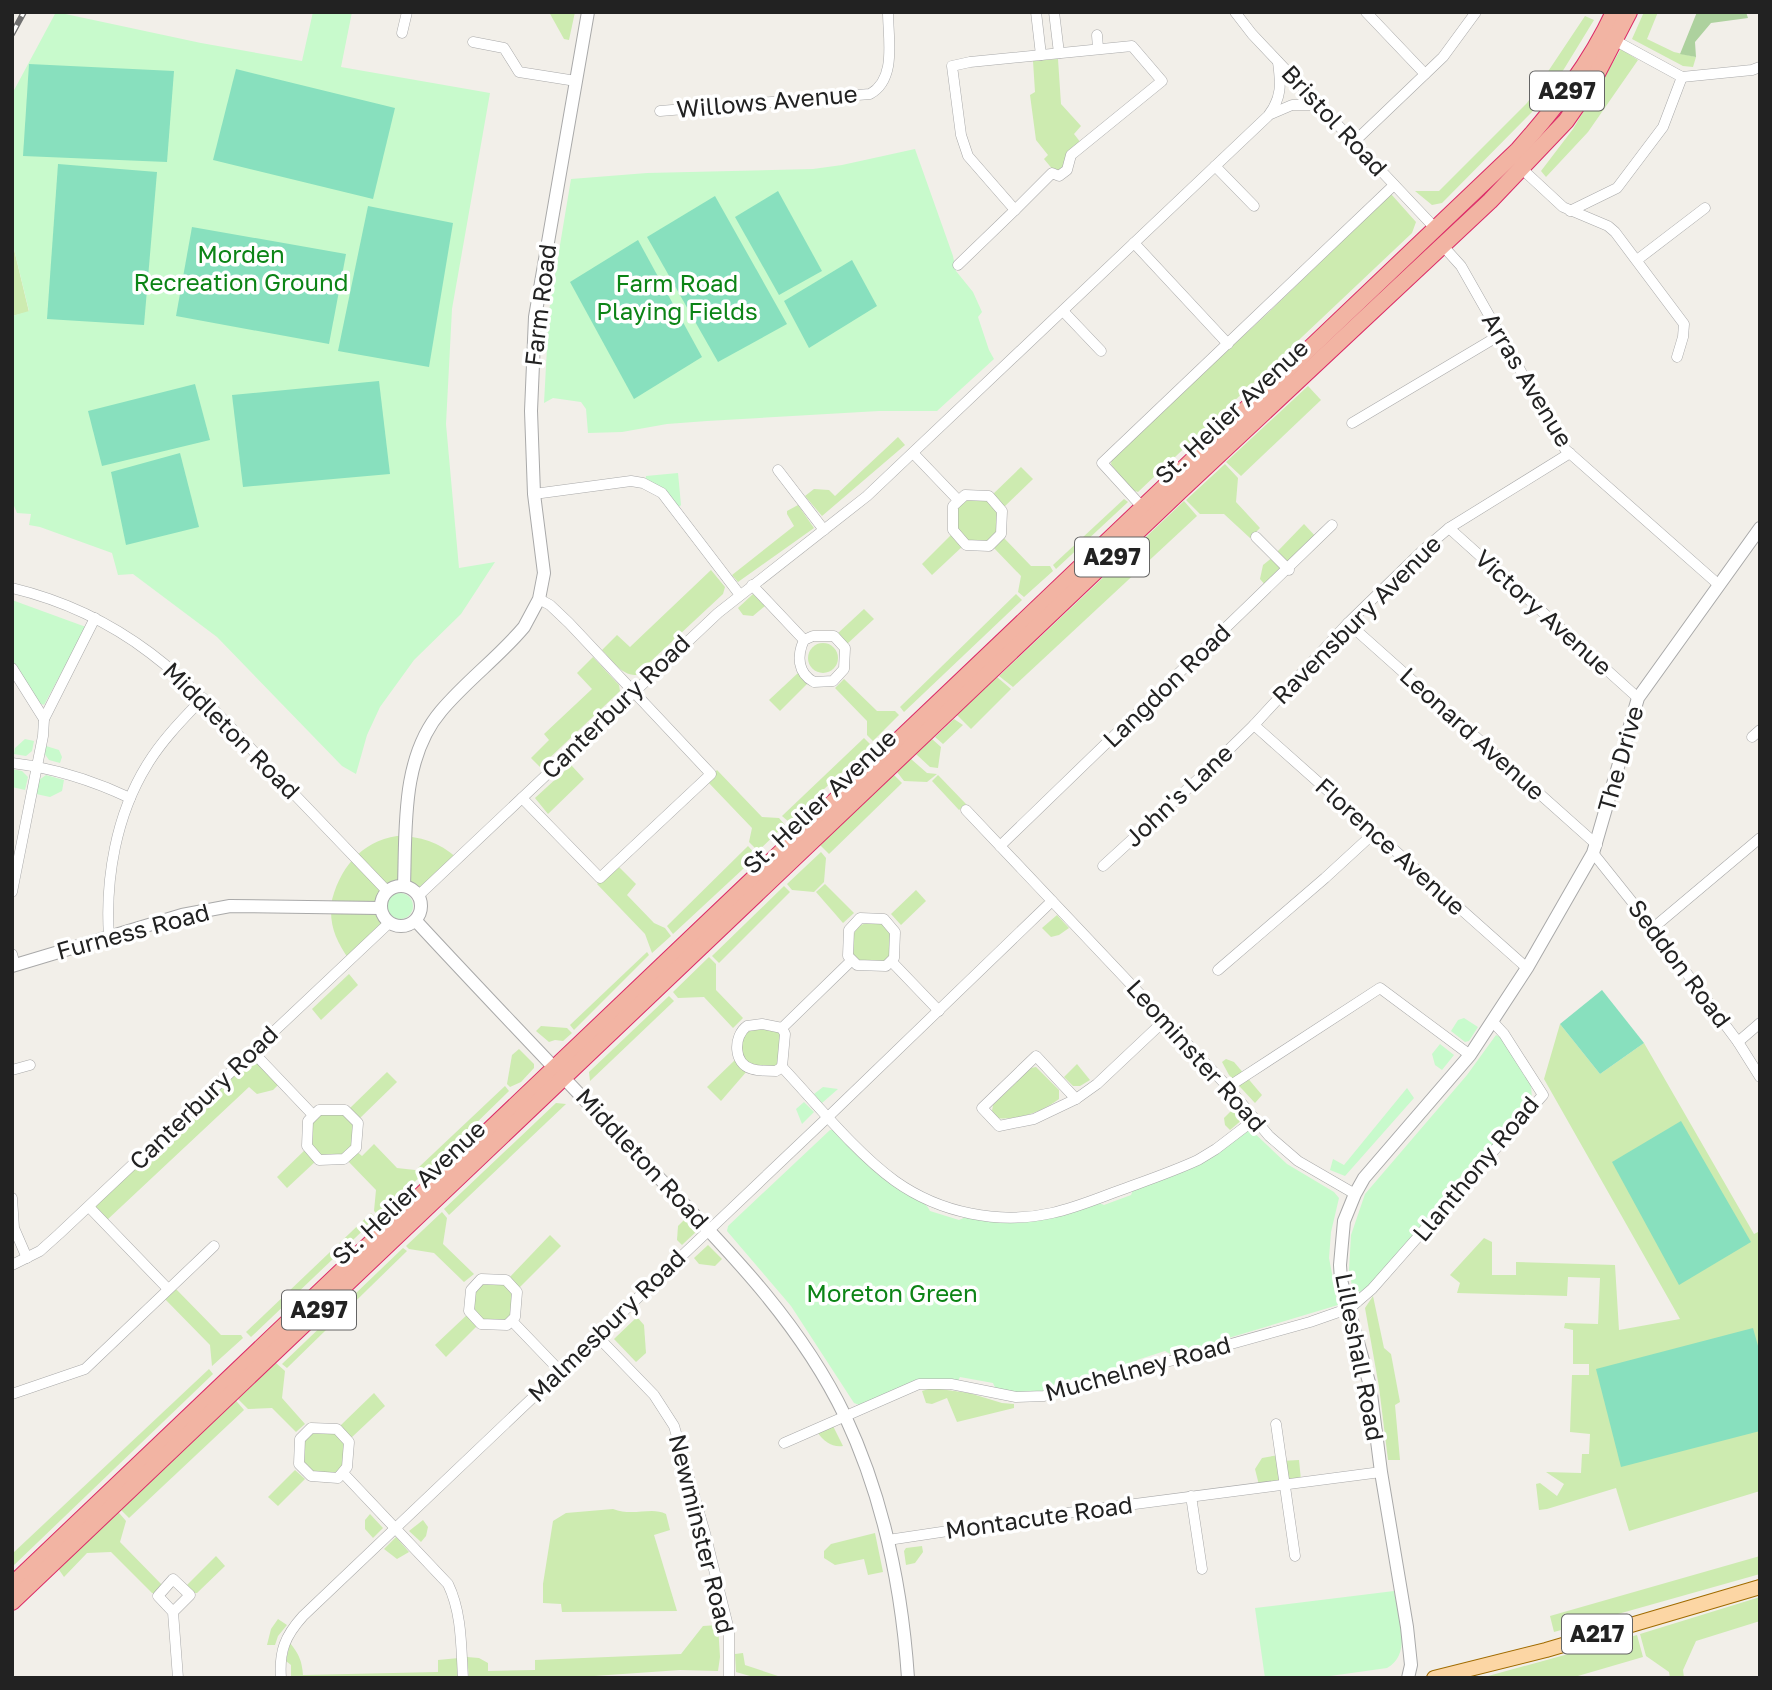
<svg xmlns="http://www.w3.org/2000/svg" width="1772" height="1690" font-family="'Golos Text',sans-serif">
<rect width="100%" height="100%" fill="#f2efe9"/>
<g fill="#cdebb0">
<path d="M549 12H575L569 40 564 39Z"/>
<path d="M1644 12H1658L1647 39 1674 52 1696 57 1693 67 1683 66 1632 39Z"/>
<path d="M1585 16 1594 20 1564 69 1532 112 1442 203 1432 205 1415 191H1439L1527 103Z"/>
<path d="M1621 49 1638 60 1588 132 1546 177 1541 171 1573 129Z"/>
<path d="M1058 59 1061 104 1081 126 1074 134 1081 143 1066 166 1059 172 1054 171 1044 159 1048 155 1036 140 1030 95 1035 92 1033 61Z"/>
<path d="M1391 194 1416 222 1412 233 1138 492 1130 489 1111 464 1112 458 1269 312Z"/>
<path d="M12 241 29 312 12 316Z"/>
<path d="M1308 386 1321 400 1241 476 1226 462Z"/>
<path d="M898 437 905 445 822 516 805 496 814 489 829 490 835 496Z"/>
<path d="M1225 464 1238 478 1236 502 1260 528 1250 538 1224 514H1200L1186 500Z"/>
<path d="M1021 467 1033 479 1003 508 991 496Z"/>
<path d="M966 498 987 499 1000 512 999 533 987 543 967 542 955 529V507Z"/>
<path d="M1124 499 1128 502 1056 569 1053 565Z"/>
<path d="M1184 501 1197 516 1013 687 999 676Z"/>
<path d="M798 505 814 528 738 582 732 575 794 526 787 514V511Z"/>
<path d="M1304 524 1317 538 1289 567 1276 553Z"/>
<path d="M953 533 964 545 932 575 922 564Z"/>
<path d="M1002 536 1031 566H1050L1053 571 1024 597 1018 592 1021 576 992 546Z"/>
<path d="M1273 557 1286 570 1267 587 1260 579 1263 565Z"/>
<path d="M711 570 725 587 723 594 636 675C622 676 611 659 602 650L617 635 630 647Z"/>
<path d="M753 594 765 606 753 616 743 615 738 608Z"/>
<path d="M1016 594 1022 600 904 712 900 707Z"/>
<path d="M864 609 874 619 847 644 837 634Z"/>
<circle cx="823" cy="658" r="15"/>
<path d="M593 657 619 685 620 691 540 767 531 758 549 740 544 734 592 689 577 673Z"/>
<path d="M798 673 808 683 780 711 769 700Z"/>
<path d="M997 677 1011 689 971 729 957 715Z"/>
<path d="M844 679 877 711H895L899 715 873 741 867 735V721L835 688Z"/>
<path d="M954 719 963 725 943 744 935 737Z"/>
<path d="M864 738 871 745 789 822 782 816Z"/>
<path d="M932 739 941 747 938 768 930 767 916 754Z"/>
<path d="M911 759 927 773 937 774 927 782 904 781 897 772Z"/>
<path d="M571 765 584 779 548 814 535 798Z"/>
<path d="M717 770 762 817 779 818 785 825 758 851 749 842 752 828 707 781Z"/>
<path d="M893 774 902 783 829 854 820 845Z"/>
<path d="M938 775 966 804 959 810 932 781Z"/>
<path d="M397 836C420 836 439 842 457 858L421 892C404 874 380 880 374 904L331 905C338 870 361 841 397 836Z"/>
<path d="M748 846 757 856 673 934 667 926Z"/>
<path d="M821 852 826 858 824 882 814 892 792 890 787 884Z"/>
<path d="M617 865 636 884 627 895 654 923 665 928 671 936 652 953 645 934 597 884Z"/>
<path d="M825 884 854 913 843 923 816 892Z"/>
<path d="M784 886 790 892 719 963 712 956Z"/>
<path d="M916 890 926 901 901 925 891 914Z"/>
<path d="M331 911 376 912 379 921 384 925 348 958C338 943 331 930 331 911Z"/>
<path d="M1057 915 1069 928 1059 935 1051 937 1042 928Z"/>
<path d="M871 922 882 924 891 935V956L884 963 858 962 852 957C852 939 851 925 871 922Z"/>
<path d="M647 952 649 955 574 1030 570 1025Z"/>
<path d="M709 957 716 964V990L743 1018 733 1028 704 997 678 998 673 992Z"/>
<path d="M349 974 358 985 321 1020 312 1009Z"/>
<path d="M669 996 674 1001 590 1081 589 1072Z"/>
<path d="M1560 1024 1600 1074 1644 1043 1754 1234 1760 1231V1491L1629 1531 1616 1488 1547 1509 1539 1510 1536 1484 1540 1483 1557 1496 1564 1484 1546 1472 1581 1473 1582 1454H1589L1590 1434 1570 1432 1572 1375H1589V1364H1573V1330L1564 1328 1565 1323 1598 1324 1600 1278 1568 1277 1567 1296 1457 1293 1460 1283 1450 1275 1484 1238 1492 1242V1275H1516V1262L1615 1265 1619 1330 1680 1319 1544 1079Z"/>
<path d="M541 1026 567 1028 572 1033 563 1041 555 1040 549 1042 536 1031Z"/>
<path d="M757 1027 780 1032 781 1061 774 1067 752 1066 743 1058C739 1044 742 1031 757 1027Z"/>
<path d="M519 1049 534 1064V1068L521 1082 510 1087 507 1084 512 1055Z"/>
<path d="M254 1053 280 1083 273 1090 257 1094 249 1087 107 1220 95 1207Z"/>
<path d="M1226 1059 1234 1062 1262 1095 1255 1103 1229 1075 1222 1062Z"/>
<path d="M735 1060 747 1071 721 1101 707 1087Z"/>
<path d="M1077 1064 1090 1080 1080 1086H1073L1064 1077Z"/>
<path d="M1036 1067 1059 1090V1099C1044 1111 1016 1121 997 1118L992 1111 993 1105 1031 1068Z"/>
<path d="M387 1072 397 1082 358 1120 348 1110Z"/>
<path d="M505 1086 509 1091 424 1174 418 1168Z"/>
<path d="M556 1103 566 1104 449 1215 444 1209Z"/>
<path d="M1234 1108 1243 1119 1230 1130 1225 1125 1224 1118Z"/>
<path d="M320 1112H344L356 1124 354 1147 345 1159 320 1157 309 1146 310 1121Z"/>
<path d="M374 1144 397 1168 415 1170 421 1176 378 1215 374 1211 376 1190 347 1160 356 1151 362 1156Z"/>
<path d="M307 1148 317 1160 287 1188 277 1177Z"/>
<path d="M442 1212 447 1218 443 1244 474 1274 464 1282 434 1253 409 1249 406 1246Z"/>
<path d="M371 1213 376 1218 251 1337 246 1332Z"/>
<path d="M687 1217 698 1230 682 1245 677 1240 678 1226Z"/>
<path d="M550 1235 561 1246 517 1290 508 1279Z"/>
<path d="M708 1245 722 1259 715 1266 699 1264 694 1258Z"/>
<path d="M403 1248 407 1251 287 1368 282 1364Z"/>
<path d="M482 1281 505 1282 515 1293 513 1317 507 1324 482 1323 471 1310 473 1291Z"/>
<path d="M174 1287 221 1335H241L243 1338 212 1366 210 1345 163 1297Z"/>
<path d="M1373 1296 1384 1348 1391 1354 1400 1402 1395 1405 1400 1460H1388L1379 1387 1365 1308Z"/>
<path d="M469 1313 479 1324 446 1357 435 1345Z"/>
<path d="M637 1317 644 1325 646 1353 636 1362 614 1339Z"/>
<path d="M276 1363 285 1371 282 1398 305 1424 296 1432 272 1408 248 1409 238 1399Z"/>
<path d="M209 1369 213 1374 12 1567V1554Z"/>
<path d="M932 1388 969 1393 1002 1403 1014 1404V1408L957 1422 947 1398 932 1404 926 1403 922 1391Z"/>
<path d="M374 1393 385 1406 351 1438 340 1426Z"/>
<path d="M232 1396 244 1410 129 1518 116 1505Z"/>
<path d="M833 1426 843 1446C833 1448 823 1441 818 1433Z"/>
<path d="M336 1430 348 1443 346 1467 337 1476 312 1475 302 1464 303 1440 312 1432Z"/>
<path d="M1278 1455 1280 1461 1299 1460 1301 1480 1259 1485 1255 1469 1262 1458Z"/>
<path d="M295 1470 305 1479 278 1506 268 1497Z"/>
<path d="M114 1507 126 1521 120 1542 164 1587 157 1594 152 1593 111 1552 87 1553 64 1577 55 1564Z"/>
<path d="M613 1509C634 1517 651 1506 666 1514L670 1530 654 1535 677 1611 562 1612 561 1604 543 1603V1584L553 1521 566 1513Z"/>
<path d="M370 1514 383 1528 373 1538 365 1529V1520Z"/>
<path d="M423 1520 428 1527 426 1536 421 1542 409 1531Z"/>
<path d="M875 1533 883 1572 868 1575 864 1559 835 1565 824 1558V1551L831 1544Z"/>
<path d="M396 1537 409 1552 397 1559 384 1549Z"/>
<path d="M922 1546 923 1552 915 1563 906 1565 904 1551 906 1548Z"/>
<path d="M216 1556 225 1566 197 1593H191L185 1587Z"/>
<path d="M1760 1556V1574L1554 1632 1550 1616Z"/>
<path d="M1760 1597V1621L1696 1641 1683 1670 1684 1678H1670L1669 1672 1646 1656 1640 1634Z"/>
<path d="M278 1619 287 1625 278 1636 275 1645H267L271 1629Z"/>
<path d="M718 1625 720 1657 718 1671 680 1670 566 1678H469L467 1657 479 1658 488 1663V1671L535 1670V1660L681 1654 703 1626Z"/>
<path d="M1637 1635 1643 1657 1571 1678H1481Z"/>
<path d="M290 1643C299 1654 302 1661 303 1675L438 1672V1660L459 1658 461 1678H291V1665L286 1661Z"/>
<path d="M743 1653 745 1665 784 1678H757L736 1672 735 1654Z"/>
</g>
<path fill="#add19e" d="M1697 12H1746L1748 18 1711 23 1695 42 1696 57 1680 54Z"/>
<g fill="#c8facc">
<path d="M56 12 201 43 302 61 313 12H352L341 67 490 93 452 309 446 424 459 568 495 562 461 614 414 660 380 707 367 735 356 774 342 766 217 637 133 574 118 575 112 553 40 527 29 525 31 514 17 513 12 501V316L29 311 12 241V94Z"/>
<path d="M915 149 953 256 956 271 973 292 982 312 978 317 989 350 994 359 937 411H879L707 421 667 424 622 432 588 433 586 409 581 402 553 398 544 403 549 311 571 179 647 173 813 169 842 165Z"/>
<path d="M678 473 681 505 677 509 645 481 646 476Z"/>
<path d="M12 600 86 627 44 705 39 703 12 662Z"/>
<path d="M25 739 34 741 32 751 26 756 14 754 15 748Z"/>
<path d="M46 746 59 750 62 757 60 763 49 760 44 753Z"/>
<path d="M12 769 22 771 28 777 25 790 12 787Z"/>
<path d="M46 775 64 780 62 791 50 797 36 794 39 780Z"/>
<circle cx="400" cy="906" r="13"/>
<path d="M1464 1018 1478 1027 1469 1041 1465 1042 1451 1031 1458 1020Z"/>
<path d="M1496 1035 1500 1037 1531 1084 1532 1100 1468 1176H1461L1442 1198V1205L1383 1273 1362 1292 1353 1291 1349 1270 1351 1235 1365 1194 1467 1075Z"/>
<path d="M1440 1044 1454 1055 1442 1070 1435 1065 1432 1054Z"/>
<path d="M823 1087 838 1089 822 1103 814 1094Z"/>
<path d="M1407 1088 1414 1098 1345 1176 1330 1170 1333 1159 1344 1165Z"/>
<path d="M804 1102 814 1112 802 1124 796 1109Z"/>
<path d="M1250 1129 1287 1164 1334 1192 1339 1198 1331 1232 1329 1258 1338 1305 1172 1355 1165 1351 1137 1360 1134 1366 1043 1392 1021 1394 996 1390 993 1383 960 1377 958 1381C919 1374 896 1389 862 1406L854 1403 791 1306 727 1231 728 1226 830 1130H834C853 1150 872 1171 895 1187 906 1194 925 1199 930 1211L959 1220 966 1217 983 1220 1097 1202 1104 1205 1131 1195 1134 1188Z"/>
<path d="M1394 1591C1398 1615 1413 1654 1387 1668L1316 1678H1265L1255 1608Z"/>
</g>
<g fill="#88e0be">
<path d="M29 64 174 71 167 162 23 156Z"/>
<path d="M236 69 395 108 373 199 213 160Z"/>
<path d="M58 164 157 172 144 325 47 319Z"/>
<path d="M778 191 822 271 779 295 735 217Z"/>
<path d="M715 196 787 324 718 362 647 237Z"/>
<path d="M368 206 453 223 429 367 338 351Z"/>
<path d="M192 227 346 254 329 344 176 316Z"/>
<path d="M638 240 702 357 634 399 570 282Z"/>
<path d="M852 260 877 306 809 348 784 301Z"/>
<path d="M379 381 390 474 243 487 232 395Z"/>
<path d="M195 384 210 440 102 466 88 411Z"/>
<path d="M180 453 199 527 126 545 111 472Z"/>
<path d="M1602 990 1644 1043 1600 1074 1560 1024Z"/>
<path d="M1681 1121 1751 1242 1679 1285 1612 1162Z"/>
<path d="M1753 1328 1760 1353V1431L1621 1467 1596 1369Z"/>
</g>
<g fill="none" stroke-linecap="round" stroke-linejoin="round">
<defs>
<g id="minor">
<path d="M1036 12 1041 55"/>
<path d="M1054 12 1059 53"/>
<path d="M1235 12 1252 34 1435 228"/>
<path d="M1366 12 1425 74"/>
<path d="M402 33 407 12"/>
<path d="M1097 35 1098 48"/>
<path d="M1616 41 1682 77 1752 70 1760 67"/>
<path d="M473 42 504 48 519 72 576 81"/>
<path d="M1132 46 1162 81 1071 155 1067 170 1059 176 1052 173 1015 210 968 156 961 135 952 66 970 62Z"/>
<path d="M660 111 870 94C897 79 888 39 888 12"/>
<path d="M1271 114 1292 105H1319"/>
<path d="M1354 142 1443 57 1476 12"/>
<path d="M1215 166 1254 206"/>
<path d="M1522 169 1563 207 1608 226 1615 232 1684 324 1683 337 1677 357"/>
<path d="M1570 211 1617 188 1663 127 1682 77"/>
<path d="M1134 243 1228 344"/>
<path d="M1443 246 1461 266 1565 449 1719 585"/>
<path d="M1637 260 1705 208"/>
<path d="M958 265 1015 210"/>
<path d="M1063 311 1101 351"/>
<path d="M1352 423 1500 335"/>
<path d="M913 453 958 500"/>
<path d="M778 470 824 530"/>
<path d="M534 494 631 481 643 483 662 493 740 595"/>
<path d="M965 495 989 496 1002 511 1001 534 989 546 966 545 953 530V506Z"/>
<path d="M1144 509 1102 463 1394 185"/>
<path d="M1449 528 1638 698"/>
<path d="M1256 537 1289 570"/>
<path d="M752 585 804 640"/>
<path d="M12 588C133 617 192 686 273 772 311 812 349 851 387 891"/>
<path d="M1348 623 1597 845"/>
<path d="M813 636H834L845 648 844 669 833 681 814 682C797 673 797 655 804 640Z"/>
<path d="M12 668 44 719"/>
<path d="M1254 725 1527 968"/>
<path d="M1752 737 1760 730"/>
<path d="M12 763C54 768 92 780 130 798"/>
<path d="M522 798 600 878 711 774 569 623 550 605 539 599"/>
<path d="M966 810 1228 1087 1269 1136 1298 1161 1355 1194"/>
<path d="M1000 846 1332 525"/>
<path d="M1593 853 1653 928 1738 1042 1760 1077"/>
<path d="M1103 866 1207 771 1254 725 1348 623 1421 552 1449 528 1570 453"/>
<path d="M12 892 43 736 44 719 95 618"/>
<path d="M418 896 718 613 867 496 1268 116C1282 98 1281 84 1278 62"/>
<path d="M860 918 884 919 895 932 894 958 886 966 857 965 848 956 849 930Z"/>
<path d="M1653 928 1760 838"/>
<path d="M109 937C105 879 116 815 147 765 162 740 183 719 203 698"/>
<path d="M12 954 15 965"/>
<path d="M892 962 939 1011"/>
<path d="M1218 970 1325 878 1374 833"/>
<path d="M782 1028 762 1024 747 1026C733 1036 733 1064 752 1069 759 1071 769 1071 776 1071L782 1067"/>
<path d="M782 1028 851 961"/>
<path d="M782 1028 785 1034 782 1067"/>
<path d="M1738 1042 1760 1023"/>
<path d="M252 1051 313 1115"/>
<path d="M1036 1056 1076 1099 1034 1119 999 1126 982 1108Z"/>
<path d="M782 1067C815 1102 856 1153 895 1181 940 1213 999 1225 1052 1213 1075 1208 1096 1199 1118 1191 1145 1181 1172 1172 1198 1160L1216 1149 1254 1120"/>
<path d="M12 1070 30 1065"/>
<path d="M1228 1087 1380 988 1470 1055"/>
<path d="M1076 1099 1097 1084 1165 1020"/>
<path d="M319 1110H345L358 1123 356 1148 344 1159 319 1160 307 1146 308 1121Z"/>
<path d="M12 1198 14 1228 27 1258"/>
<path d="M89 1207 168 1289"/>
<path d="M12 1265 40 1251 59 1234 389 923"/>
<path d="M481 1279 506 1280 517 1292 515 1317 507 1325 481 1324 469 1311 471 1290Z"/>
<path d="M512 1321 560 1371"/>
<path d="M597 1336 654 1395 674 1426 705 1533 729 1630V1678"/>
<path d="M12 1394 85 1369 214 1246"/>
<path d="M1276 1424 1295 1556"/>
<path d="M311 1428 337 1429 349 1442 347 1467 338 1478 311 1476 299 1464 300 1439Z"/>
<path d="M784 1443 919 1384H951L1016 1397 1044 1396 1310 1322 1350 1308 1372 1289 1543 1095 1504 1034 1492 1021"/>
<path d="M343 1473 448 1584C462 1613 461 1646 463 1678"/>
<path d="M1191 1496 1202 1569"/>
<path d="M888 1540 1081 1511 1381 1472"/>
<path d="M173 1612 190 1595 173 1579 158 1596 173 1612 178 1678"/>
<path d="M281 1678C279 1651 285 1636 303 1616L829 1116 1052 901"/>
</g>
<g id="tertiary">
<circle cx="401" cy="906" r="20"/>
<path d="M404 886C406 828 401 758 441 711 466 681 499 657 524 627L539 599 544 573 534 494 531 411 535 317 588 12"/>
<path d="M416 921C490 1001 566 1080 642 1160 717 1239 797 1316 845 1416 883 1497 902 1589 908 1678"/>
<path d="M12 966 182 915 230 906 380 908"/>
<path d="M1408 1678 1411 1665 1407 1627 1381 1472 1370 1386 1341 1280 1340 1265 1344 1221 1355 1194 1364 1178 1470 1055 1527 968 1593 853 1638 698 1760 528"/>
</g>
<path id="primary" d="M1434 1678 1546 1650 1760 1587"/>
<g id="trunk">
<path d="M12 1585 1518 150C1556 107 1590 64 1614 12"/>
<path d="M12 1602 1178 493 1490 201 1566 121 1591 85 1629 12"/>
</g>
</defs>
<use href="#minor" stroke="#a9a9a9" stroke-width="11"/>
<use href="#tertiary" stroke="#a9a9a9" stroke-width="14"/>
<use href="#primary" stroke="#a06b00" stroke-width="16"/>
<use href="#trunk" stroke="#dc2a67" stroke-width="18"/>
<use href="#minor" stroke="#fff" stroke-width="10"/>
<use href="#tertiary" stroke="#fff" stroke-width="12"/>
<use href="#primary" stroke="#fcd6a4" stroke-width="14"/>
<use href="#trunk" stroke="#f2b4a3" stroke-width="16"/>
<defs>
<path id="rail" d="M12 34 24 12"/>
</defs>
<use href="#rail" stroke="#707070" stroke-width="6"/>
<use href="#rail" stroke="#fff" stroke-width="3.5" stroke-dasharray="10" stroke-linecap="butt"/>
</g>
<g text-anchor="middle" stroke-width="7" stroke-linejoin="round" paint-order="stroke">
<g fill="#fff" stroke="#646464" stroke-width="2">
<rect x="1530" y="71.5" width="74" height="39" rx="5"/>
<rect x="1075" y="537.5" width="74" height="39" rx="5"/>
<rect x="282" y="1290.5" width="74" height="39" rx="5"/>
<rect x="1562" y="1614.5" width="70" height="39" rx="5"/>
</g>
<g font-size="23" font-weight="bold" fill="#222">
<text x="1567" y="99">A297</text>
<text x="1112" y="565">A297</text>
<text x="319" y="1318">A297</text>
<text x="1597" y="1642">A217</text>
</g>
<g font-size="24" fill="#222" stroke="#fff">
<text transform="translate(767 102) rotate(-5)" y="8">Willows Avenue</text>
<text transform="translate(1334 121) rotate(47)" y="8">Bristol Road</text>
<text transform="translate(541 305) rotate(-83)" y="8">Farm Road</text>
<text transform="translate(1527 380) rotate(59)" y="8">Arras Avenue</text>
<text transform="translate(1232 412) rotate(-43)" y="8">St. Helier Avenue</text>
<text transform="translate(1543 613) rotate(42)" y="8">Victory Avenue</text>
<text transform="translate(1357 620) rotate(-45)" y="8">Ravensbury Avenue</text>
<text transform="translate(1167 686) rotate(-44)" y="8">Langdon Road</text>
<text transform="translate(616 707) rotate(-44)" y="8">Canterbury Road</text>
<text transform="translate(231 731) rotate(45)" y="8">Middleton Road</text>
<text transform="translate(1472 734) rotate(42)" y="8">Leonard Avenue</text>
<text transform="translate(1621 759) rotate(-74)" y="8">The Drive</text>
<text transform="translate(1179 796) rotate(-43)" y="8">John's Lane</text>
<text transform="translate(820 802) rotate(-43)" y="8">St. Helier Avenue</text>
<text transform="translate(1390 847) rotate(42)" y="8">Florence Avenue</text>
<text transform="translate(133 932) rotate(-15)" y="8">Furness Road</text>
<text transform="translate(1679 964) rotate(53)" y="8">Seddon Road</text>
<text transform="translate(1196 1056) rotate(48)" y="8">Leominster Road</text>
<text transform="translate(204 1098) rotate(-44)" y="8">Canterbury Road</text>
<text transform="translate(642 1159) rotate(47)" y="8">Middleton Road</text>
<text transform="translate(1476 1169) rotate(-50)" y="8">Llanthony Road</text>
<text transform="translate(409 1193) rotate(-43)" y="8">St. Helier Avenue</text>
<text transform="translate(607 1326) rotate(-44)" y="8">Malmesbury Road</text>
<text transform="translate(1359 1357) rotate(79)" y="8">Lilleshall Road</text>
<text transform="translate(1138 1369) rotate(-15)" y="8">Muchelney Road</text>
<text transform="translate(1039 1518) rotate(-8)" y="8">Montacute Road</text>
<text transform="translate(701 1534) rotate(76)" y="8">Newminster Road</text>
</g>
<g font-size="24" fill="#0c8416" stroke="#fff">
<text x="241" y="263">Morden<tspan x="241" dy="28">Recreation Ground</tspan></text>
<text x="677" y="292">Farm Road<tspan x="677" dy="28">Playing Fields</tspan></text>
<text x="892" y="1302">Moreton Green</text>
</g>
</g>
<rect width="1772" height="1690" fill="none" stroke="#222222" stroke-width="28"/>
</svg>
